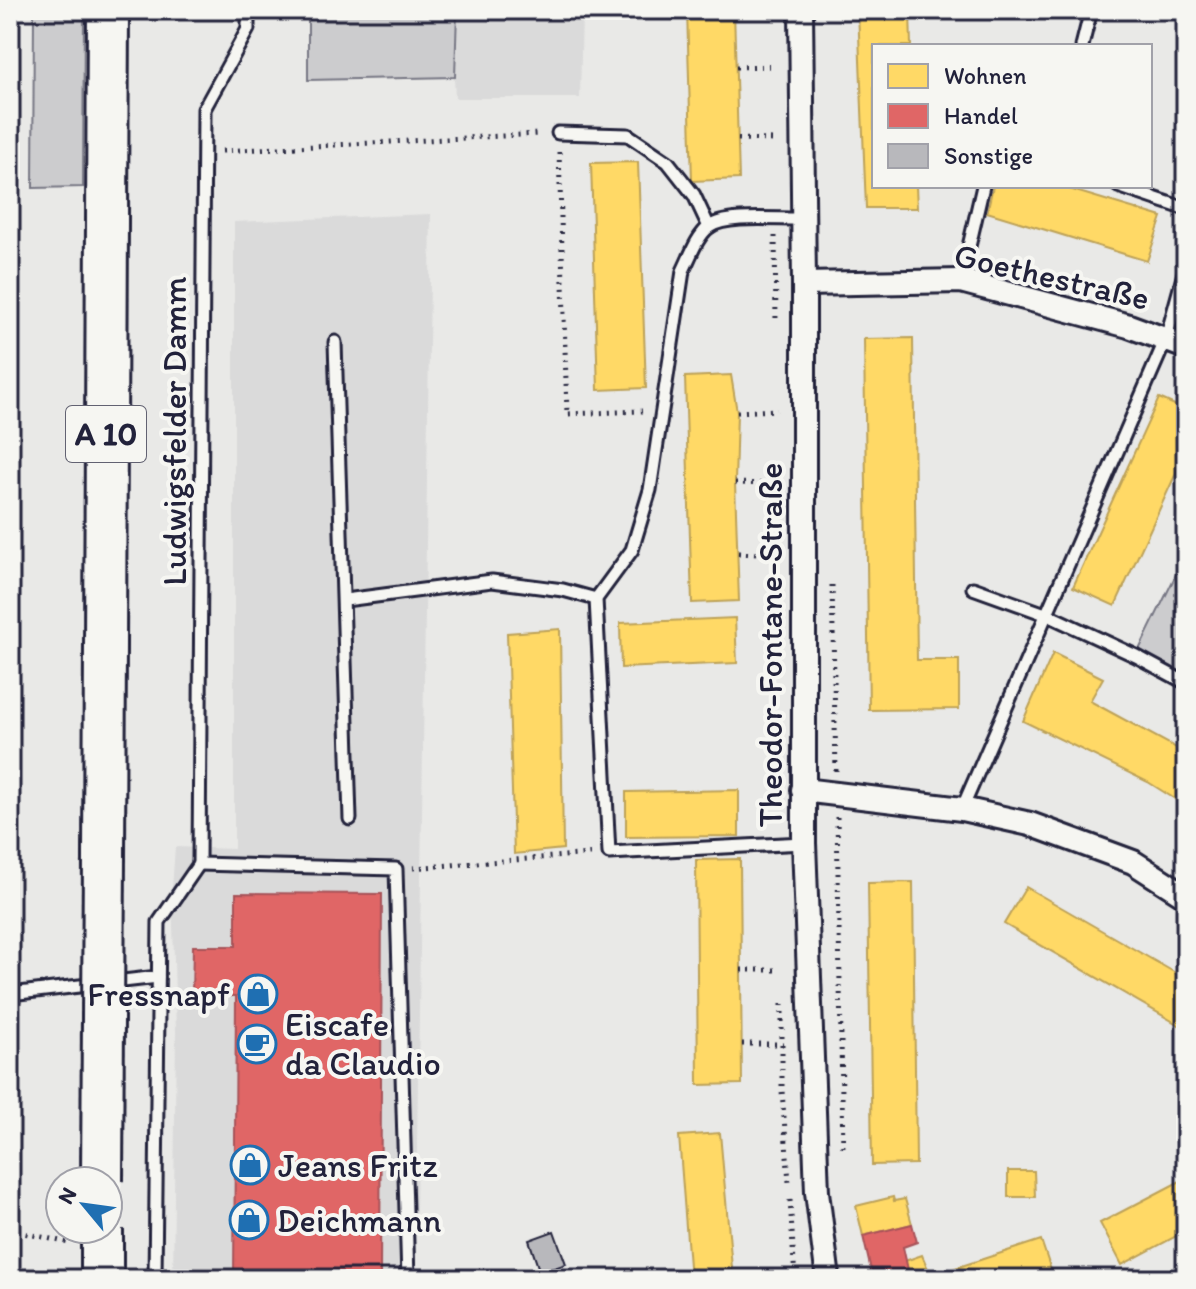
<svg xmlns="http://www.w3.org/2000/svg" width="1196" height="1289" font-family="Itim,sans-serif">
<rect width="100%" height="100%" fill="#e9e9e7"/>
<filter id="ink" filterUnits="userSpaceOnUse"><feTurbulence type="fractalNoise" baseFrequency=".0125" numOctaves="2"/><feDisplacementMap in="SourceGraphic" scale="16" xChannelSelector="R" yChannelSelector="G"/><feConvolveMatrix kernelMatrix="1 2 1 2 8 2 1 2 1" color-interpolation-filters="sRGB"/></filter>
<g filter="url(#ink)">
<g fill="#dadada">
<path d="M308 10H582L580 98H455L454 77 308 80Z"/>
<path d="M431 214 415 1279H173L176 1032 172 889 175 847 234 849V222Z"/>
</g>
<g fill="#ccccce" stroke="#777784" stroke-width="2">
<path d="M34 10H84L83 187 33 188Z"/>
<path d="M308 10H457L455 77 308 80Z"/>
<path d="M1186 554V683L1136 656Z"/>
</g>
<g fill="#ffd966" stroke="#bda259" stroke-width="2">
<path d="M687 10H734L739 179 692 181Z"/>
<path d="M858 10H910L911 46H874V186H916L917 208H866Z"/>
<path d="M638 162 646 388 598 390 591 163Z"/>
<path d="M993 186H1059L1162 217 1147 261 987 212Z"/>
<path d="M913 338 917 660H959V709L869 710 864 339Z"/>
<path d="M731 375 737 412 735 483 739 601 692 603 685 377Z"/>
<path d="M1159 398 1186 410V459L1183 458 1115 606 1073 587Z"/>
<path d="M735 618 737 663 621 668 620 623Z"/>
<path d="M560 629 563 849 514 854 507 633Z"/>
<path d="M1053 653 1103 678 1090 701 1186 753V806L1148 782 1023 721Z"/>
<path d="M739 790V836L626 837V792Z"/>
<path d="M740 859 742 1084 698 1085 696 860Z"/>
<path d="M913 882 916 1164 872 1165 868 883Z"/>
<path d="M1026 887 1186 979V1029L1004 924Z"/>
<path d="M720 1133 733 1279H690L679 1136Z"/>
<path d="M1008 1171H1034L1035 1197H1008Z"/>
<path d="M1186 1178V1231L1122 1265 1100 1223Z"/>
<path d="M893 1197 894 1201 905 1199 912 1224 863 1236 856 1206Z"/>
<path d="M1041 1240 1054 1279H910L905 1261 922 1255 931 1276Z"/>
</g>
<g fill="#e06666" stroke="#a75259" stroke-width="2">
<path d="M236 893 382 894 380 1279H234L236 996H192L193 946H236Z"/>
<path d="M912 1224 917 1242 903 1247 910 1279H873L863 1236Z"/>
</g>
<path fill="#b8b8bc" stroke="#22223b" stroke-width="2" d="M554 1231 566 1264 540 1273 529 1240Z"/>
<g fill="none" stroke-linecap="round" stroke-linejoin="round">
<defs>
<g id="service">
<path d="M1082 46 1091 10"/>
<path d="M558 133 628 135 668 162 694 195 709 227"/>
<path d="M1118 186 1186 209"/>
<path d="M803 219C780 220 727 214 709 227 697 236 690 257 683 271L650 490 632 550 596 599 609 853 804 843"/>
<path d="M961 281 983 186"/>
<path d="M335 342 350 819"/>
<path d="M973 588 1048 615 1136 656 1186 683"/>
<path d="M345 600 492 581 563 590 596 599"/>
<path d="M962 809 1166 339 1186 266"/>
<path d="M199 864 204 109 248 29V10"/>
<path d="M199 864 396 869 408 1279"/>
<path d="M10 994 158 977"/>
<path d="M155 1279 159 922 199 864"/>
</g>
<g id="minor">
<path d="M801 10 804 284V843L817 1192 828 1279"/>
<path d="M804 284 961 281 1129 326 1186 347"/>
<path d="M803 790 962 809 1030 824 1133 862 1186 896"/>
</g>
<path id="motorway" d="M104 857 108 10"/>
</defs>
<use href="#service" stroke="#22223b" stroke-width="17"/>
<use href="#minor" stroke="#22223b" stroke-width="28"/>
<use href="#motorway" stroke="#22223b" stroke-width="46"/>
<g stroke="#22223b" stroke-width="5" stroke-dasharray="2 6" stroke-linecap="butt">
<path d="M736 67 775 66"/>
<path d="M738 139 775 140"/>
<path d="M222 151 539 134"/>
<path d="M559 152 567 414 642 411"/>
<path d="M775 236 776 322"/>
<path d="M737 412 777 410"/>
<path d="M735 483 777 484"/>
<path d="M738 553 777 555"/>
<path d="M832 585 836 771"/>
<path d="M837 817 843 1151"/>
<path d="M413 868 590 854"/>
<path d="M741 970H781"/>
<path d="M782 1004V1091L789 1182"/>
<path d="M742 1044H783"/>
<path d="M790 1200 795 1279"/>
<path d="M10 1230 69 1243"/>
<path d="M1175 1279 1186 1274"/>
</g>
<use href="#service" stroke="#f6f6f2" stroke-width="11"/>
<use href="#minor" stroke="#f6f6f2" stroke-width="22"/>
<use href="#motorway" stroke="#f6f6f2" stroke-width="40"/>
<defs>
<g id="motorway-bridge">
<path d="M102 1181 104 857"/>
<path d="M102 1279V1229"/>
</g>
</defs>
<use href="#motorway-bridge" stroke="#22223b" stroke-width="46" stroke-linecap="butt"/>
<use href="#motorway-bridge" stroke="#f6f6f2" stroke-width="40"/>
</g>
</g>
<defs>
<symbol id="shop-ring" viewBox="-11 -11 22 22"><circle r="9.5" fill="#f6f6f2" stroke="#1f6fb2" stroke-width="1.5"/><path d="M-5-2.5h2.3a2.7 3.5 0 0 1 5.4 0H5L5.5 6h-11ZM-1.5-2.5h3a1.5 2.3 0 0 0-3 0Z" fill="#1f6fb2"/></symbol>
<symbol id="cafe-ring" viewBox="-11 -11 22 22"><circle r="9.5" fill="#f6f6f2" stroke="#1f6fb2" stroke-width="1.5"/><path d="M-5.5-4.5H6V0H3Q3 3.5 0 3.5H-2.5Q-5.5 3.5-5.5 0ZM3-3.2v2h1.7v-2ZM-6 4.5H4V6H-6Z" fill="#1f6fb2"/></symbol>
</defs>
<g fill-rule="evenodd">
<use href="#shop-ring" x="236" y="972" width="44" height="44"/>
<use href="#cafe-ring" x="235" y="1022" width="44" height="44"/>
<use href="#shop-ring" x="228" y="1143" width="44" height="44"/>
<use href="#shop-ring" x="227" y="1198" width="44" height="44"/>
</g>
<g text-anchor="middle" stroke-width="8" stroke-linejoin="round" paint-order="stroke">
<rect fill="#f6f6f2" stroke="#626272" stroke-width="2" x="66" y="406" width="80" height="56" rx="6"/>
<g font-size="32" font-weight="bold" fill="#22223b">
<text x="106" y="445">A 10</text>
</g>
<g font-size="34" fill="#22223b" stroke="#f6f6f2">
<text transform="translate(1052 276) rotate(13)" y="12">Goethestraße</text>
<text transform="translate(174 431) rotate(-90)" y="12">Ludwigsfelder Damm</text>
<text transform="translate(770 645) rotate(-90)" y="12">Theodor-Fontane-Straße</text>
</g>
<g font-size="34" fill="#22223b" stroke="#f6f6f2" text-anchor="start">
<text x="230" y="1006" text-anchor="end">Fressnapf</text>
<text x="285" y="1036">Eiscafe<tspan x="285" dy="39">da Claudio</tspan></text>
<text x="278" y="1177">Jeans Fritz</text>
<text x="277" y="1232">Deichmann</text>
</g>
</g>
<rect width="1196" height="1289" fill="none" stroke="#f6f6f2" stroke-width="40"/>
<rect x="20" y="20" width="1156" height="1249" fill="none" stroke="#22223b" stroke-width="3" filter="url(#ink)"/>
<rect x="872" y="44" width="280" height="144" fill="#f6f6f2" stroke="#a1a1a9" stroke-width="2"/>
<rect x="888" y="64" width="40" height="24" fill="#ffd966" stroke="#a1a1a9" stroke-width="2"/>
<text x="944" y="84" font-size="24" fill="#22223b">Wohnen</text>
<rect x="888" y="104" width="40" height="24" fill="#e06666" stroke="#a1a1a9" stroke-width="2"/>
<text x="944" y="124" font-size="24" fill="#22223b">Handel</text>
<rect x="888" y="144" width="40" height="24" fill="#b8b8bc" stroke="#a1a1a9" stroke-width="2"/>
<text x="944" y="164" font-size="24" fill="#22223b">Sonstige</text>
<g transform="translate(84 1205) rotate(299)"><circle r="38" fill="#f6f6f2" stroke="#a1a1a9" stroke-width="2"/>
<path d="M0-6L14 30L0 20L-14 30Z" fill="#1f6fb2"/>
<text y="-12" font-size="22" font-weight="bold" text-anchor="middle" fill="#22223b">N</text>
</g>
</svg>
